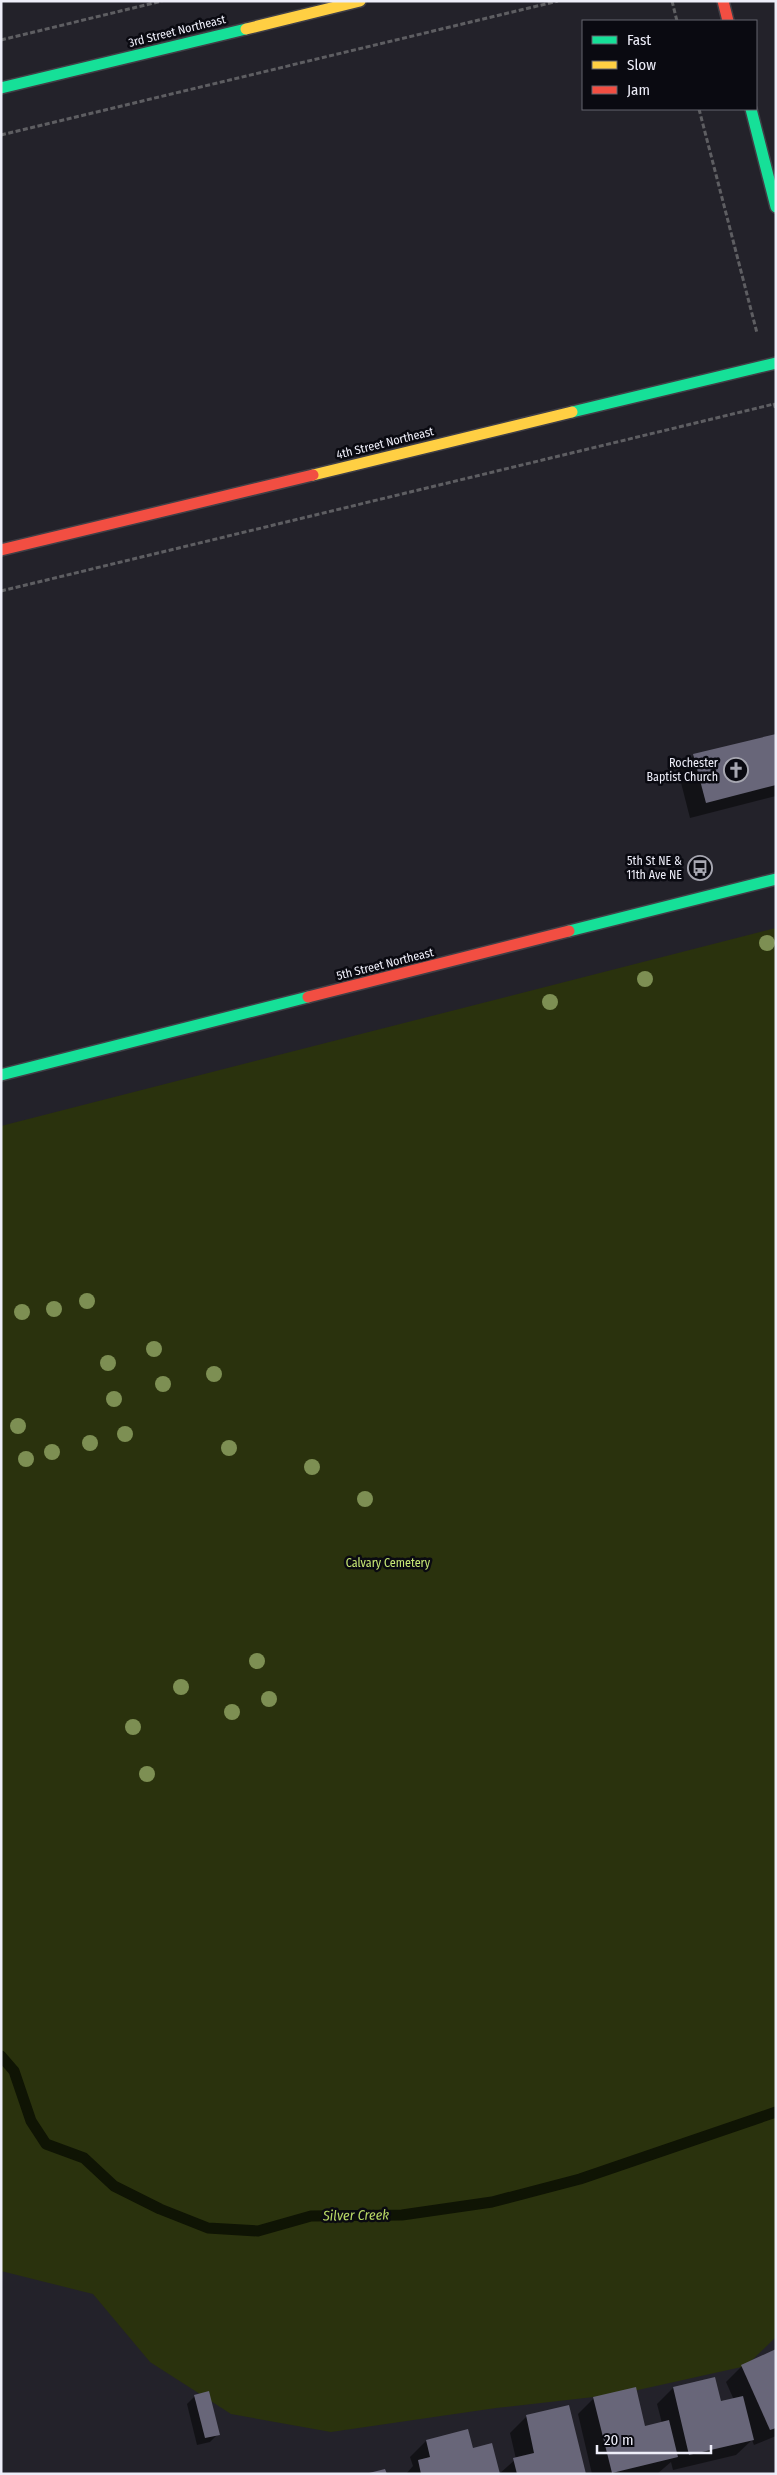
<svg xmlns="http://www.w3.org/2000/svg" width="777" height="2475" font-family="'Fira Sans Condensed',sans-serif">
<rect width="100%" height="100%" fill="#23222a"/>
<path fill="#2a320d" d="M776 928V2337L746 2366 620 2394 496 2408 331 2432 231 2414 150 2362 93 2294 1 2271V1126Z"/>
<g fill="#0007">
<path d="M776 735V796L690 818 678 771 694 755Z"/>
<path d="M776 2351V2436L754 2445 752 2440 736 2455 673 2470 671 2462 657 2474H592L578 2414 594 2398 644 2427 662 2423 657 2404 673 2388 714 2379 720 2403 734 2400 726 2382 742 2366Z"/>
<path d="M195 2396 218 2434 210 2442 197 2445 187 2404Z"/>
<path d="M568 2407 585 2474H499L516 2459 510 2433 526 2417Z"/>
<path d="M426 2441 472 2450 498 2474H406L413 2466 410 2457Z"/>
</g>
<g fill="none" stroke-linecap="round" stroke-linejoin="round">
<path stroke="#0f1404" stroke-width="11" d="M1 2056 14 2071 31 2121 46 2144 84 2158 114 2186 160 2209 208 2228 258 2231 311 2216 402 2215 492 2202 580 2179 776 2112"/>
</g>
<g fill="#686679">
<path d="M776 734V785L706 803 693 754Z"/>
<path d="M776 2349V2428L770 2430 741 2365Z"/>
<path d="M715 2377 721 2401 743 2396 754 2440 689 2455 673 2387Z"/>
<path d="M636 2387 645 2426 669 2420 678 2457 612 2473 593 2397Z"/>
<path d="M209 2391 220 2435 205 2438 194 2395Z"/>
<path d="M569 2405 586 2474H517L513 2458 534 2453 526 2415Z"/>
<path d="M468 2429 473 2448 492 2443 500 2474H421L418 2460 430 2457 426 2440Z"/>
<path d="M385 2469 387 2474H369V2473Z"/>
</g>
<g fill="none" stroke-linecap="round" stroke-linejoin="round">
<defs>
<g id="fast">
<path d="M1 88 246 29"/>
<path d="M751 109 776 207"/>
<path d="M572 412 776 363"/>
<path d="M569 931 776 879"/>
<path d="M1 1075 308 997"/>
</g>
<g id="slow">
<path d="M246 29 360 1"/>
<path d="M313 475 572 412"/>
</g>
<g id="jam">
<path d="M723 1 728 21"/>
<path d="M1 550 313 475"/>
<path d="M308 997 569 931"/>
</g>
</defs>
<use href="#fast" stroke="#403f46" stroke-width="14"/>
<use href="#slow" stroke="#403f46" stroke-width="14"/>
<use href="#jam" stroke="#403f46" stroke-width="14"/>
<g stroke="#5e5e62" stroke-width="3" stroke-dasharray="5 2.5" stroke-linecap="butt">
<path d="M672 1 677 21"/>
<path d="M1 40 162 1"/>
<path d="M699 109 757 333"/>
<path d="M1 135 558 1"/>
<path d="M774 403 776 410"/>
<path d="M1 591 774 404"/>
</g>
<use href="#fast" stroke="#16e098" stroke-width="11"/>
<use href="#slow" stroke="#ffcf43" stroke-width="11"/>
<use href="#jam" stroke="#f24e42" stroke-width="11"/>
</g>
<g fill="#7d8f53">
<circle cx="767" cy="943" r="8"/>
<circle cx="645" cy="979" r="8"/>
<circle cx="550" cy="1002" r="8"/>
<circle cx="87" cy="1301" r="8"/>
<circle cx="54" cy="1309" r="8"/>
<circle cx="22" cy="1312" r="8"/>
<circle cx="154" cy="1349" r="8"/>
<circle cx="108" cy="1363" r="8"/>
<circle cx="214" cy="1374" r="8"/>
<circle cx="163" cy="1384" r="8"/>
<circle cx="114" cy="1399" r="8"/>
<circle cx="18" cy="1426" r="8"/>
<circle cx="125" cy="1434" r="8"/>
<circle cx="90" cy="1443" r="8"/>
<circle cx="229" cy="1448" r="8"/>
<circle cx="52" cy="1452" r="8"/>
<circle cx="26" cy="1459" r="8"/>
<circle cx="312" cy="1467" r="8"/>
<circle cx="365" cy="1499" r="8"/>
<circle cx="257" cy="1661" r="8"/>
<circle cx="181" cy="1687" r="8"/>
<circle cx="269" cy="1699" r="8"/>
<circle cx="232" cy="1712" r="8"/>
<circle cx="133" cy="1727" r="8"/>
<circle cx="147" cy="1774" r="8"/>
</g>
<defs>
<symbol id="church-ring" viewBox="-11 -11 22 22"><circle r="9.5" fill="#0a0a11" stroke="#a7a7b1" stroke-width="1.5"/><path d="M-1.2-6h2.4v3.5h3.3v2.4h-3.3V6h-2.4V-.1h-3.3v-2.4h3.3Z" fill="#a7a7b1"/></symbol>
<symbol id="bus-ring" viewBox="-11 -11 22 22"><circle r="9.5" fill="#0a0a11" stroke="#a7a7b1" stroke-width="1.5"/><path d="M-5-6H5V4H4V6H2V4H-2V6H-4V4H-5ZM-3.5-4V0h7V-4ZM-3.5 1.2v1.5H-2V1.2ZM2 1.2v1.5H3.5V1.2Z" fill="#a7a7b1"/></symbol>
</defs>
<g fill-rule="evenodd">
<use href="#church-ring" x="722" y="756" width="28" height="28"/>
<use href="#bus-ring" x="686" y="854" width="28" height="28"/>
</g>
<g text-anchor="middle" stroke-width="5" stroke-linejoin="round" paint-order="stroke">
<g font-size="12" fill="#eeeef9" stroke="#0a0a11">
<text transform="translate(177 31) rotate(-14)" y="4">3rd Street Northeast</text>
<text transform="translate(385 443) rotate(-14)" y="4">4th Street Northeast</text>
<text transform="translate(385 964) rotate(-14)" y="4">5th Street Northeast</text>
</g>
<g font-size="12" fill="#eeeef9" stroke="#0a0a11" text-anchor="end">
<text x="718" y="767">Rochester<tspan x="718" dy="14">Baptist Church</tspan></text>
<text x="682" y="865">5th St NE &amp;<tspan x="682" dy="14">11th Ave NE</tspan></text>
</g>
<g font-size="12" fill="#c7e875" stroke="#0a0a11">
<text x="388" y="1567">Calvary Cemetery</text>
</g>
<g font-size="14" font-style="italic" fill="#b8d765" stroke="#0a0a11">
<text transform="translate(356 2215) rotate(-1)" y="5">Silver Creek</text>
</g>
</g>
<rect width="777" height="2475" fill="none" stroke="#eeeef9" stroke-width="5"/>
<rect x="582" y="20" width="175" height="90" fill="#0a0a11" stroke="#65656e"/>
<rect x="592" y="36" width="25" height="8" fill="#16e098" stroke="#65656e"/>
<text x="627" y="45" font-size="15" fill="#eeeef9">Fast</text>
<rect x="592" y="61" width="25" height="8" fill="#ffcf43" stroke="#65656e"/>
<text x="627" y="70" font-size="15" fill="#eeeef9">Slow</text>
<rect x="592" y="86" width="25" height="8" fill="#f24e42" stroke="#65656e"/>
<text x="627" y="95" font-size="15" fill="#eeeef9">Jam</text>
<path d="M597 2445v8h114v-8" fill="none" stroke="#eeeef9" stroke-width="2.5"/>
<text x="604" y="2445" font-size="15" fill="#eeeef9" stroke="#0a0a11" stroke-width="4" paint-order="stroke">20 m</text>
</svg>
